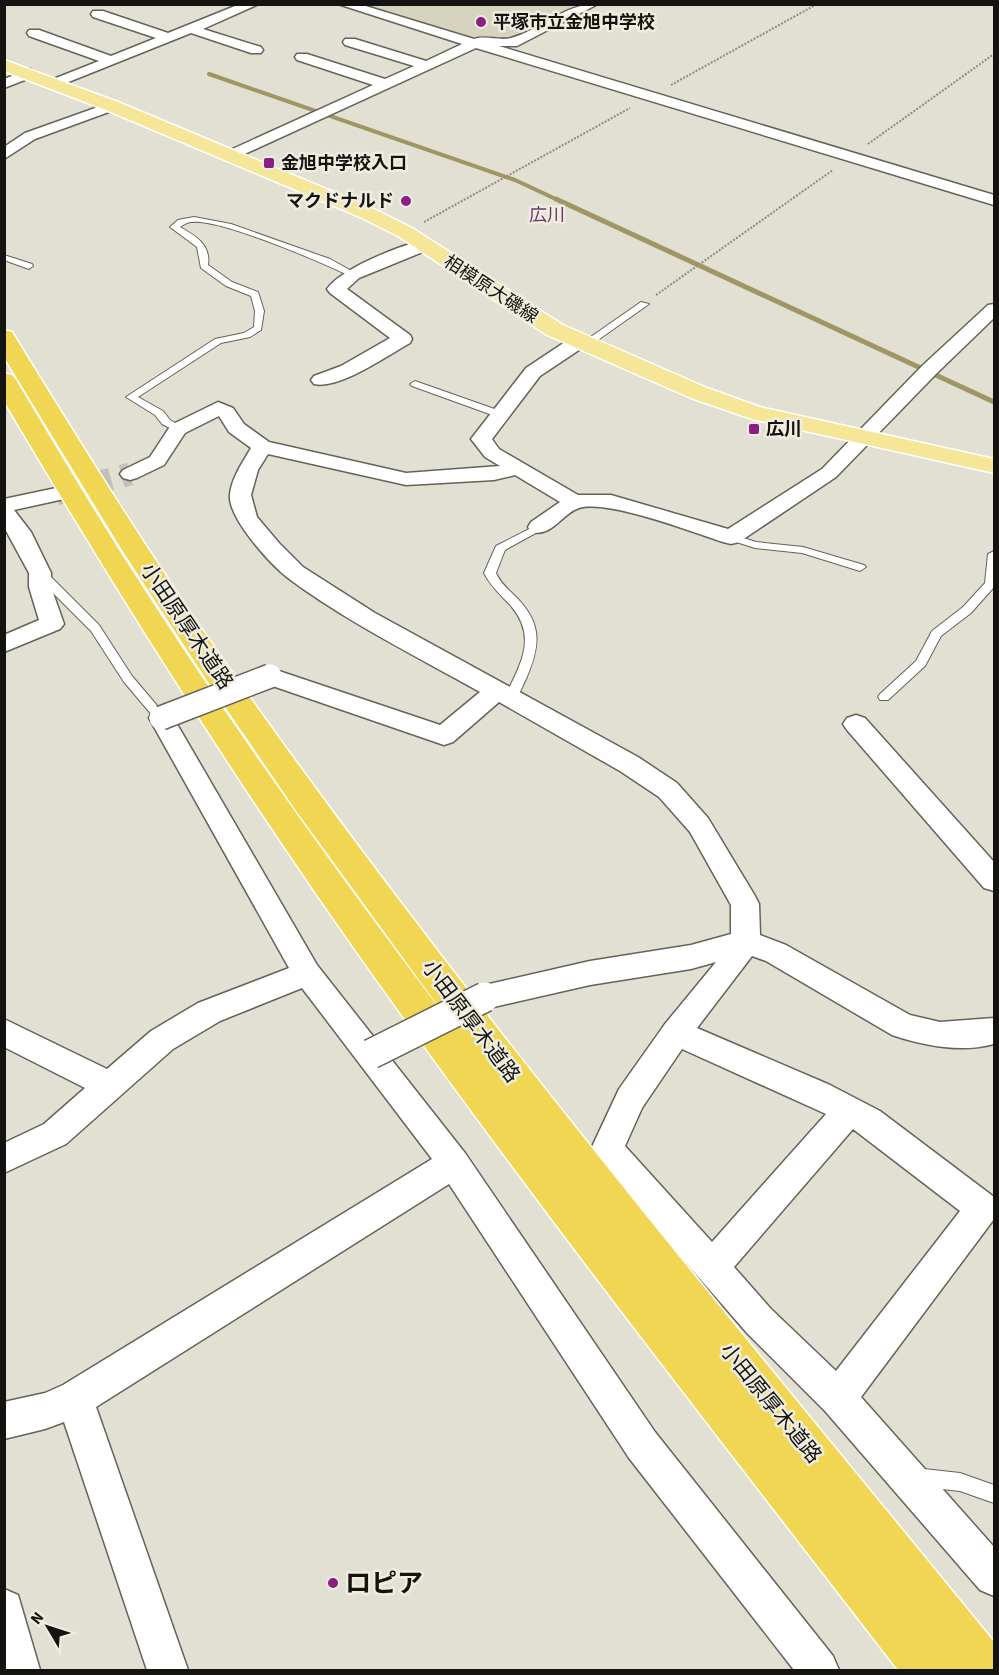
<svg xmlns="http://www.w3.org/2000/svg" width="999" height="1675" font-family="'Source Sans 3','Noto Sans JP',sans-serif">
<rect width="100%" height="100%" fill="#e2dfd3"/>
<path fill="#d6d3bf" d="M355 5H585L512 41 470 39Z"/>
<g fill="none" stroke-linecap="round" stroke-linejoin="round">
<path stroke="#9f9663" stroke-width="4" d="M209 74 515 180 560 201"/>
<path stroke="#9f9663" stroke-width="5" d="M556 199 994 402"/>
<path stroke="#c3c0b6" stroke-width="23" stroke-dasharray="23 11" stroke-linecap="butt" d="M56 494 130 474"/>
<defs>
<g id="lane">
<path d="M194 217 231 224 330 259 357 274 350 276C321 262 221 219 192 222 188 222 184 224 180 227 196 236 211 245 208 265L232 282 258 292 264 311 261 330 250 337 221 343 138 397 163 411 170 420 182 427V431L178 432 162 424 155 415 126 397 215 339 244 333 254 327 255 311 251 296 226 286 201 268 197 247 170 227 178 220Z"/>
<path d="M4 255 32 264 33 266 29 269 4 260Z"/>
<path d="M641 302 649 304 588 347H582V343Z"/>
<path d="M415 381 503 412 504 414 499 417 495 416 412 386 410 384Z"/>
<path d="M539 524 544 527 543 529 505 550 496 573C501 584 509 590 517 598 543 625 540 646 526 679 522 686 519 699 511 701L505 697C520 664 538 638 511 606 501 595 491 587 484 573L496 546Z"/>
<path d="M731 534 756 542 803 547 864 565 866 567 860 571 802 553 755 548 727 539 726 537Z"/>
<path d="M994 551V587L971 613 941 636 925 666 888 700H880L878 697 880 694 916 661 932 631 963 607 985 583 988 554Z"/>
<path d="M40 569 44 570 99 625 132 676 165 715 167 718 165 721H157L124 682 91 631 36 576V570Z"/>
<path d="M915 1468 960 1473 994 1485V1503L960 1491 915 1486 908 1484 906 1477 908 1470Z"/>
</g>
<g id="street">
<path d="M240 4H259L203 29 261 47 263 50 261 53H251L191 33 56 87 49 83 51 80 99 61 29 36 27 33 29 30H39L111 56 156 38 93 17 91 14 93 11H103L168 33Z"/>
<path d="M338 4H359L474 39C486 35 499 41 511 38 543 29 563 4 598 4L517 46H499L994 195V205L476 48 236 158H226L223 155 226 152 373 85 297 60 295 57 297 54H307L385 79 414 66 345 45 343 42 345 39H355L426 61 462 44Z"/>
<path d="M30 69 37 73 35 76 4 88V79Z"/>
<path d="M112 102 117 103 119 106 117 109 35 139 4 159V147L25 133Z"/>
<path d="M424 240 430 241 433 245 430 249 359 278 347 289 410 335 412 339 410 343C388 355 339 390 314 384L311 380 314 376 341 366 390 338 330 293 327 289C342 268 399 246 424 240Z"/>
<path d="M994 304V318L936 374 836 477 739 542 731 544 723 542C692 532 607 499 579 508 561 514 553 537 531 532L528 527 531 522 560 502 515 475 494 480 406 485 268 454 258 470 251 495 257 517 279 543 303 567 375 613 638 757 677 783 708 818 755 896 759 904 760 935 786 945 910 1015 940 1022 994 1018V1044C961 1053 925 1046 892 1035L766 961 752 956 697 1028 830 1085 880 1111 994 1197V1219L861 1397 994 1547V1596L980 1590 825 1411 747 1333 596 1159 591 1149 619 1089 665 1024 716 962 691 969 590 985 485 1009 475 1006 470 997 475 988 485 985 590 961 691 945 731 934V905L690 832 659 797 620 771 499 702 453 742 444 745 261 682 258 676 261 670 270 668 440 725 480 692C416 656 347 622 288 578 270 564 227 517 230 494 232 477 243 462 251 448L229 432 219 416 185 433 164 465 137 478 130 480 123 478 120 474 123 470 150 457 171 425 218 402 233 408 244 424 269 442 406 473 500 466 485 457 471 439 526 368 571 338H585L587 342 585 346 540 376 492 439 499 449 578 495H611L728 529 822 469 922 366 988 305ZM682 1049 826 1114 712 1242 625 1146 642 1108ZM853 1129 960 1211 836 1371 771 1309 734 1267Z"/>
<path d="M56 488 64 489 67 494 64 499 14 510 31 532 51 573V587L64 624 60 629 4 652V635L39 620 29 587V573L4 527V499Z"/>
<path d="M161 709 170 712 317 965 465 1153 655 1432 833 1656 839 1670H794L629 1458 449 1184 96 1407 188 1670H147L64 1422 45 1429 4 1439V1402L45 1393 63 1385 432 1159 302 988 220 1021 173 1049 66 1144 4 1173V1143L44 1124 85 1088 4 1047V1019L107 1069 151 1031 198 1003 289 968 149 718 152 712Z"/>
<path d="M856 715 865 718 994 862V891L984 888 847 730 843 724 847 718Z"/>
<path d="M4 1589 18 1595 40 1670H4Z"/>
</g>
<path id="primary" d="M4 60 118 102 374 209 412 228 563 325 707 388 760 407 994 459V473L752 419 691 398 547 335 398 236 360 217 106 110 4 71Z"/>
<path id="highway" d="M4 330 12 332 15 337C84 449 153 561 229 668 467 1006 733 1322 994 1642V1670H898C700 1413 498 1157 313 889 204 730 102 567 4 401V373L12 375 16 380C50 437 84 494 119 550 224 716 339 876 457 1032L297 812 208 682 122 550 4 357Z"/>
</defs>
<use href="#lane" stroke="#656358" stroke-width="2"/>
<use href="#street" stroke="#656358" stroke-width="3"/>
<use href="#primary" stroke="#fff" stroke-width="3"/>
<use href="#highway" stroke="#fff" stroke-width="3"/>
<g stroke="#8e8b83" stroke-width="2" stroke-dasharray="2 1.5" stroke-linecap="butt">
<path d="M671 85 817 4"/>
<path d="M868 144 994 54"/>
<path d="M424 222 630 108"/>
<path d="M656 295 833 170"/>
</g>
<use href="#lane" fill="#fff" fill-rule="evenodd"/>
<use href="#street" fill="#fff" fill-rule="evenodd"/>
<use href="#primary" fill="#f6e697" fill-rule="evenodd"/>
<use href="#highway" fill="#f0d652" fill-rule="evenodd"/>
<defs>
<path id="street-bridge-far1" d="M161 718 270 676"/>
<path id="street-bridge" d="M371 1054 485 997"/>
</defs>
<use href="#street-bridge-far1" stroke="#656358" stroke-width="26" stroke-linecap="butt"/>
<use href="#street-bridge" stroke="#656358" stroke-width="32" stroke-linecap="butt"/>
<use href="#street-bridge-far1" stroke="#fff" stroke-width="23"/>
<use href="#street-bridge" stroke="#fff" stroke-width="29"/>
</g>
<g fill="#8a1e83" stroke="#efede0" stroke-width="2">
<circle cx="481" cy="22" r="6"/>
<rect x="263" y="157" width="12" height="12" rx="3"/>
<circle cx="406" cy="201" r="6"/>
<rect x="748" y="423" width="12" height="12" rx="3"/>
<circle cx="333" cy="1583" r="6"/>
</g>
<g text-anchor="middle" stroke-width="5" stroke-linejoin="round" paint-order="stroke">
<g font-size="18" font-weight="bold" fill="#14130f" stroke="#efede0" text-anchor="start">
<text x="493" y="28">平塚市立金旭中学校</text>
<text x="281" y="169">金旭中学校入口</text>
<text x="394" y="207" text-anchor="end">マクドナルド</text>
<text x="766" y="435">広川</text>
</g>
<g font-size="18" fill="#6b3666" stroke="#efede0">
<text x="547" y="221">広川</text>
</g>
<g font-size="18" fill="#14130f" stroke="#efede0">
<text transform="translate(491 289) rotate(33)" y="6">相模原大磯線</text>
</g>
<g font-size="21" fill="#14130f" stroke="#efede0">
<text transform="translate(187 626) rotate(56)" y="7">小田原厚木道路</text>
<text transform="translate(471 1021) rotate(53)" y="7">小田原厚木道路</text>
<text transform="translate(771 1403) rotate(51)" y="7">小田原厚木道路</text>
</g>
<g font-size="26" font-weight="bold" fill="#14130f" stroke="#efede0" text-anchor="start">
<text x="345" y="1592">ロピア</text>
</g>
</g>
<rect width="999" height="1675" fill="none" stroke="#14130f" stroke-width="12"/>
<g transform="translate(48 1627) rotate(309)" stroke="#efede0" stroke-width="4.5" paint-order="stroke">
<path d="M0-4.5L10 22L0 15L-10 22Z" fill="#14130f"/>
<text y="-9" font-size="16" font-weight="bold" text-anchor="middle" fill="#14130f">N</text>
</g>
</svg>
